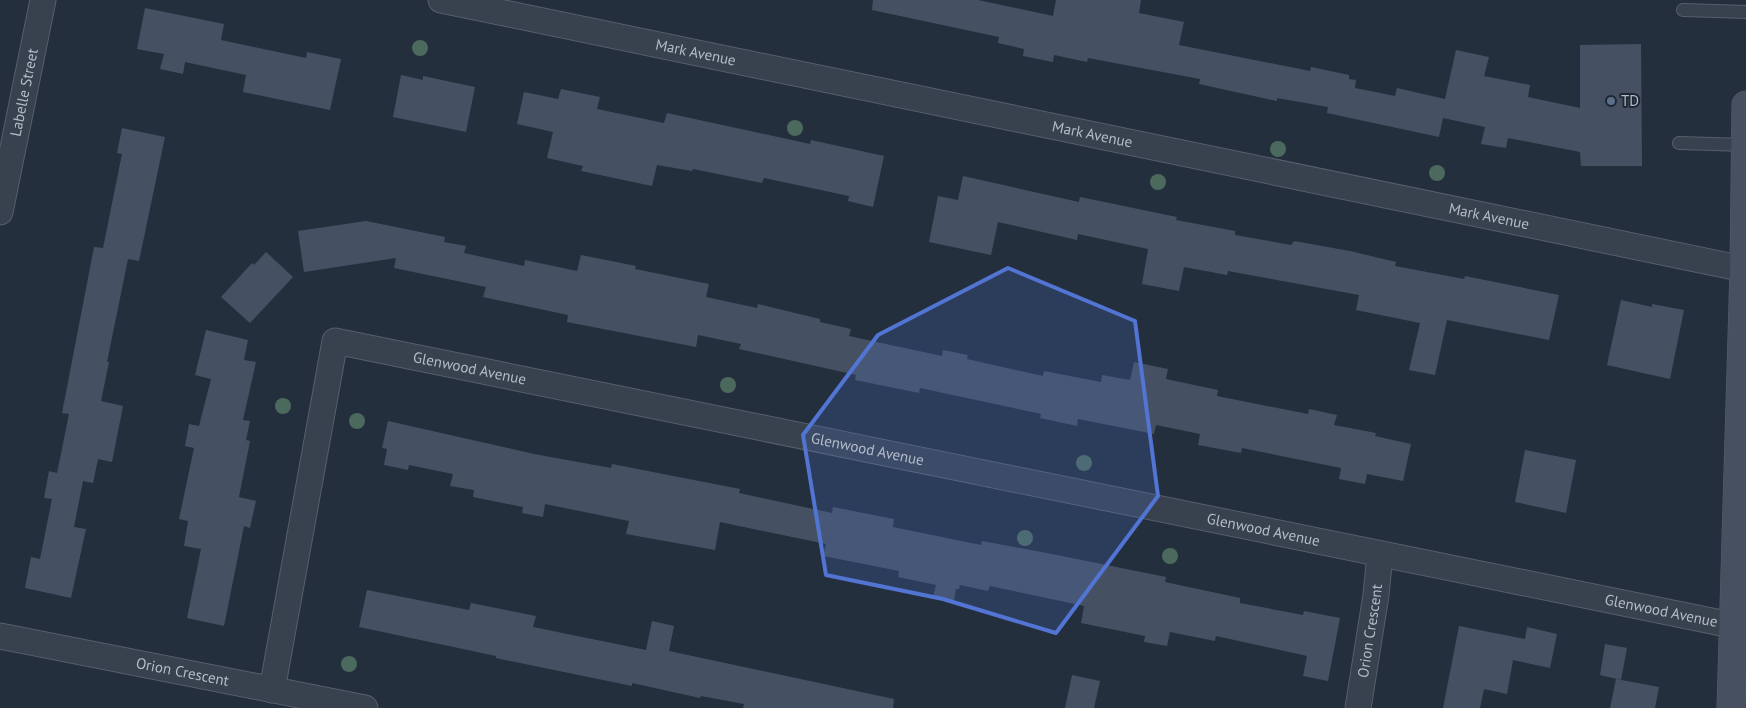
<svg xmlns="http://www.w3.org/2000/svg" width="1746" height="708" font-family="'PT Sans',sans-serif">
<rect width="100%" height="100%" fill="#242f3e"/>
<g fill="#455162">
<path d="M873 0H978L1053 16 1056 0H1141L1139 13 1184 22 1179 45 1310 71 1311 67 1349 75V79L1356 80 1355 88 1395 96 1397 88 1445 99 1456 50 1489 57 1484 76 1530 85 1528 97 1580 108V45L1641 44 1642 166H1581L1580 152 1508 138 1506 148 1481 144 1485 127 1443 118 1439 137 1327 113 1328 107 1277 98V101L1199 84 1200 79 1088 58 1087 62 1054 55 1053 62 1023 56 1024 49 998 43 999 37 872 10Z"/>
<path d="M145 8 224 24 221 40 306 58 307 52 341 59 330 110 243 92 246 75 185 62 183 74 160 69 164 54 137 49Z"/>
<path d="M401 75 423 80V76L475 87 466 132 393 117Z"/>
<path d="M561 89 600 97 597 109 664 123 667 113 810 144 811 140 884 156 873 207 848 201 849 196 764 178 762 183 693 169 692 171 657 165 652 186 581 171 583 166 547 158 553 132 517 124 524 92 558 99Z"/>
<path d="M122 128 165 137 139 261 128 259 107 362H109L101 401 123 406 112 462 98 459 93 483 83 481 74 527 86 529 71 598 25 588 31 557 40 559 52 499 44 498 49 471 57 473 69 414 62 413 94 247 103 248 122 154 117 153Z"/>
<path d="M963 176 1079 202 1080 197 1177 217 1176 220 1235 231V235L1291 245 1294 241 1350 251 1396 262 1395 266 1464 279 1465 276 1559 295 1549 340 1447 320 1435 375 1409 370 1420 323 1356 310 1359 295 1228 271 1227 275 1184 267 1179 291 1142 284 1148 249 1078 234 1077 240 998 222 991 255 929 242 938 196 958 200Z"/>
<path d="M366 221 445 237 444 242 466 246 464 253 524 266 525 260 577 271 581 255 636 266 635 269 709 284 706 297 757 308 758 304 820 319V322L851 329 849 336 942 356 943 350 968 355 967 359 1043 376 1044 371 1101 382 1102 375 1130 380 1134 362 1168 369 1166 379 1218 390 1217 396 1308 414 1309 409 1337 415 1334 425 1376 433 1375 436 1411 444 1403 481 1367 474 1365 484 1339 479 1341 468 1242 448 1241 453 1198 445 1200 434 1156 425 1154 434 1078 419 1077 426 1040 418 1041 414 990 403 920 388 919 393 855 380 856 375 739 349 741 344 698 335 696 347 567 322 568 315 483 297 486 287 394 268 396 258 304 272 298 231Z"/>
<path d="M266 252 293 277 250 323 221 297 252 263 254 265Z"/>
<path d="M1621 300 1652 307V304L1684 310 1670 379 1607 365Z"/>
<path d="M206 330 248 340 244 360 256 362 243 420 250 421 246 440 250 441 239 497 256 501 250 528 244 526 224 626 187 618 201 549 184 546 188 521 179 519 194 448 185 446 189 424 199 426 211 379 195 375Z"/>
<path d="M388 421 534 454 611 468 612 464 740 489 739 493 832 513 833 507 894 519 893 527 981 545 982 541 1057 555 1166 577 1165 582 1240 598V603L1303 615 1304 611 1340 618 1328 681 1303 676 1307 656 1216 636 1215 641 1170 632 1167 646 1144 642 1145 636 1081 623 1084 606 990 586 988 591 960 585 959 589H956L954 601 933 597 936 585 898 577 899 571 823 556 826 544 720 522 715 550 626 534 629 521 545 504 543 517 522 513 523 507 473 497 474 490 450 486 453 474 409 465 408 470 384 465 387 449 382 448Z"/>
<path d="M1525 450 1576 460 1566 513 1515 502Z"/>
<path d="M367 590 469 610 471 603 536 616 533 627 646 650 652 621 674 626 669 651 894 699 893 708H743L744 704 701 696 700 698 632 683V686L496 658V656L359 627Z"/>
<path d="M1459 626 1525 639 1527 627 1557 634 1550 668 1513 660 1507 694 1484 689 1480 708H1443Z"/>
<path d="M1605 644 1627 648 1621 680 1600 675Z"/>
<path d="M1072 675 1100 681 1094 708H1065Z"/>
<path d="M1616 679 1659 687 1655 708H1610Z"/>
</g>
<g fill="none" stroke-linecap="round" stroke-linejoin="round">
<defs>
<g id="lane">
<path d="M1683 10 1746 12"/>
<path d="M1679 143 1746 145"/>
</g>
<g id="street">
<path id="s1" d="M441 0 1744 269"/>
<path id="s2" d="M0 212 43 0"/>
<path id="s3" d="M0 636 365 708"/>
<path id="s4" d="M272 690 335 341 1746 628"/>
<path id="s5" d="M1358 708 1376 595 1380 554"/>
</g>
<path id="secondary" d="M1731 708 1744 269 1746 105"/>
</defs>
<use href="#lane" stroke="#565f6c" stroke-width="14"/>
<use href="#street" stroke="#565f6c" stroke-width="27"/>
<use href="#secondary" stroke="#565f6c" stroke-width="29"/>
<use href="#lane" stroke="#38414e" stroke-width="12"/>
<use href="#street" stroke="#38414e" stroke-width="25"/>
<use href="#secondary" stroke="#465061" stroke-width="28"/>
</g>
<g fill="#4b6a5d">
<circle cx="420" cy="48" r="8"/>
<circle cx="795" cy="128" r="8"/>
<circle cx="1278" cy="149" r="8"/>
<circle cx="1437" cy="173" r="8"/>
<circle cx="1158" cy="182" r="8"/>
<circle cx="728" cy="385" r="8"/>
<circle cx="283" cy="406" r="8"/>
<circle cx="357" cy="421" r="8"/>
<circle cx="1084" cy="463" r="8"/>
<circle cx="1025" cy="538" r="8"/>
<circle cx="1170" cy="556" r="8"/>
<circle cx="349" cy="664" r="8"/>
</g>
<path fill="#5274d3" fill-opacity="0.2" stroke="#5274d3" stroke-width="4" stroke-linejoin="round" d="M1008 268 1135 321 1158 496 1056 633 943 599 826 575 803 435 878 335Z"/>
<circle fill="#5c6f8a" stroke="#1d2633" stroke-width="2" cx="1611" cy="101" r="5"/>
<g text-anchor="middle" stroke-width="4" stroke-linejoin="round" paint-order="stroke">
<g font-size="15" fill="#b4bcc9" stroke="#1d2633">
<text dy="5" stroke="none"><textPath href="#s1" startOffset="260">Mark Avenue</textPath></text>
<text dy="5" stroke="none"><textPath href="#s2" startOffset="122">Labelle Street</textPath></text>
<text dy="5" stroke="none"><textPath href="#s1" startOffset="665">Mark Avenue</textPath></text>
<text dy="5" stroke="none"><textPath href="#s1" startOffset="1070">Mark Avenue</textPath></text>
<text dy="5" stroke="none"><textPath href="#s4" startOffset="492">Glenwood Avenue</textPath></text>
<text dy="5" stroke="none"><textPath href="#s4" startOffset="898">Glenwood Avenue</textPath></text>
<text dy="5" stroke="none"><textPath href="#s4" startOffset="1302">Glenwood Avenue</textPath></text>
<text dy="5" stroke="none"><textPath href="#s4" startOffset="1708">Glenwood Avenue</textPath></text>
<text dy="5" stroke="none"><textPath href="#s5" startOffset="78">Orion Crescent</textPath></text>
<text dy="5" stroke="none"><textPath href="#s3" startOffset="186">Orion Crescent</textPath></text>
</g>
<g font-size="15" fill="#b4bcc9" stroke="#1d2633" text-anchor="start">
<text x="1621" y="106">TD</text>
</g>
</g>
</svg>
